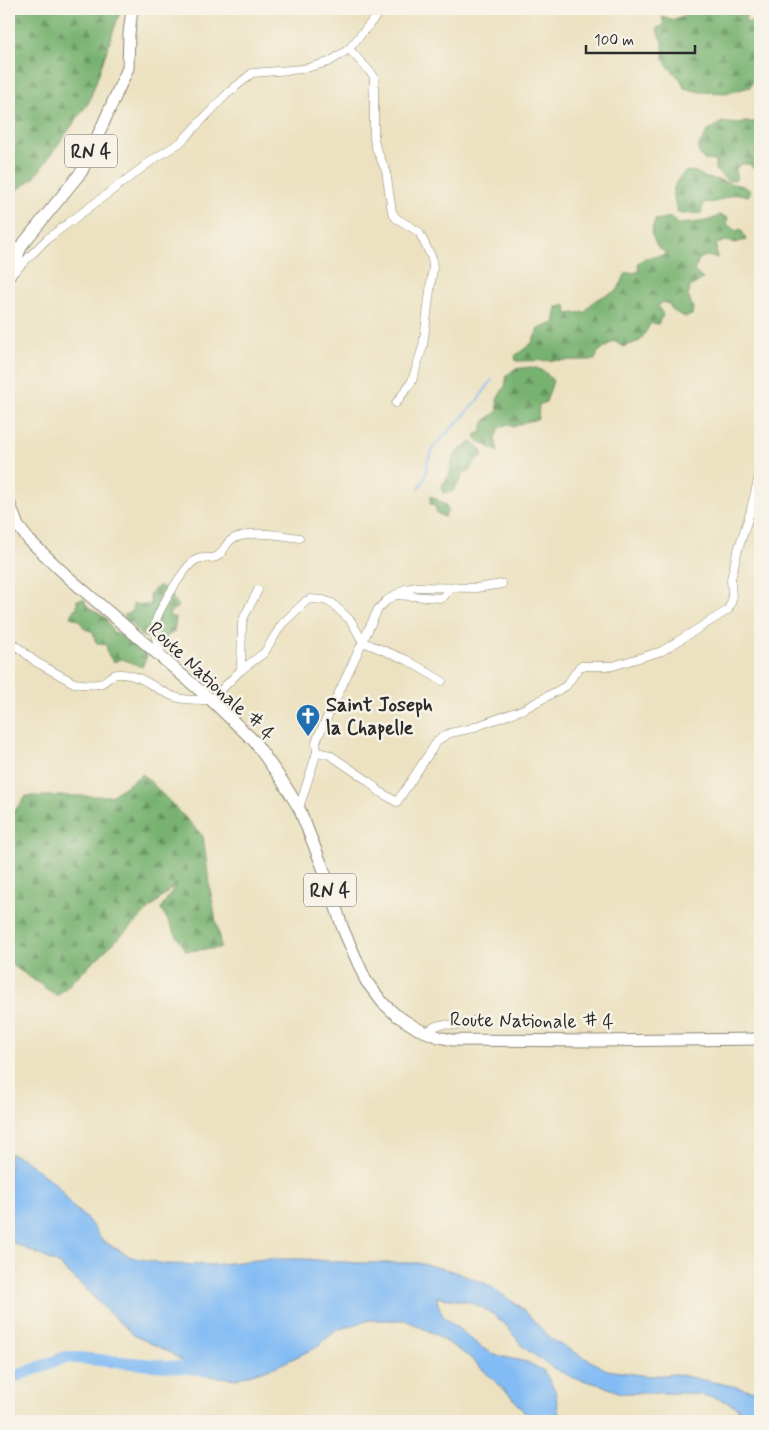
<svg xmlns="http://www.w3.org/2000/svg" width="769" height="1430" font-family="Mynerve,sans-serif">
<defs>
<pattern id="forest-firs" width="22" height="20" patternUnits="userSpaceOnUse" patternTransform="scale(1.25)"><rect width="22" height="20" fill="#78b271"/><path d="M5 1l3.5 6h-7zM16 11l3.5 6h-7z" fill="#63915d"/></pattern>
</defs>
<rect width="100%" height="100%" fill="#f7f3e8"/>
<filter id="ink" filterUnits="userSpaceOnUse"><feTurbulence type="fractalNoise" baseFrequency=".02" numOctaves="2"/><feDisplacementMap in="SourceGraphic" scale="10" xChannelSelector="R" yChannelSelector="G"/><feConvolveMatrix kernelMatrix="1 2 1 2 8 2 1 2 1" color-interpolation-filters="sRGB"/></filter>
<filter id="wash" filterUnits="userSpaceOnUse"><feTurbulence type="fractalNoise" baseFrequency=".0096" numOctaves="4" result="noise"/><feDisplacementMap in="SourceGraphic" scale="20" xChannelSelector="R" yChannelSelector="G"/><feGaussianBlur stdDeviation="1.12" result="paint"/><feColorMatrix in="noise" values="0 0 0 0 0 0 0 0 0 0 0 0 0 0 0 0 0 1.4 0 .05"/><feComposite in="paint" operator="in"/></filter>
<g filter="url(#wash)">
<rect width="100%" height="100%" fill="#ece2c1"/>
<g fill="url(#forest-firs)" stroke="#526e4e">
<path d="M9 9H121L89 102 34 178 9 196Z"/>
<path d="M684 9H742L746 15 745 23 758 20 752 48 754 78 750 87 728 93 700 92 684 88 681 80 667 65 663 58V42L659 36 657 28 664 25 662 17 672 20 687 14Z"/>
<path d="M760 118V171L757 172 749 164H740L736 169V180L728 181 715 170V161L704 160 699 153 698 148 707 132 722 122 738 124 745 122H756Z"/>
<path d="M686 171 696 172 706 178 720 180 728 183 743 186 751 191 748 196C729 189 721 206 704 202L701 213 682 214 677 211C675 201 670 189 678 180 680 176 684 174 686 171Z"/>
<path d="M720 215 728 218 727 224 736 231 741 229 746 240 735 243 726 241 716 244 717 258 706 256 699 259 694 271 703 279 690 287 688 296 693 308 692 315 685 317 673 311 669 304 663 302 658 306 663 315 658 324 651 323 640 341 623 347 614 341 598 352 595 360 516 361 515 356 532 343 538 329 554 323 557 307 566 305 567 314 586 312C594 297 602 297 617 291L626 273 639 272 638 263 645 258 665 255V252L658 248 651 233 655 220 671 217 677 224C691 223 709 223 720 215Z"/>
<path d="M530 367C541 368 547 373 553 381L546 402 539 405 538 419 525 422 513 427 507 424 499 428 495 439 498 452 475 439 476 434 481 433C483 420 486 419 497 412L498 409 497 399 505 386 507 375 515 369Z"/>
<path d="M471 442 479 447 483 455 476 460 469 471 461 474V480L452 492 443 493 441 487 450 474 451 463 457 452Z"/>
<path d="M431 496 446 505 448 512 444 517 437 513 435 506 430 504Z"/>
<path d="M159 586 169 590 178 607 170 612 169 616 176 618 174 632 166 637 168 648 162 651 153 637H142L134 629 133 624 126 622 124 615 133 611V604L151 605 149 594Z"/>
<path d="M84 599 87 606 106 618 113 632C128 635 138 643 148 654L142 667 122 659 113 662 106 651 107 645 98 644 95 640 93 632 85 629 79 620 71 617 74 609 77 608V600Z"/>
<path d="M143 774 203 836 210 889 221 948 186 951 161 909 176 884 57 996 9 963V818L26 796H111Z"/>
</g>
<path fill="#83bcf4" stroke="#577490" d="M9 1153 23 1159 57 1185 73 1207 88 1220 103 1241 131 1257 164 1264 212 1265 266 1259H304L357 1263H418L449 1270 487 1284 523 1309 551 1339 607 1370 648 1376 676 1374 760 1392V1419L747 1421H697L728 1416 739 1412 737 1407 727 1402 712 1397 688 1393H621L601 1385 574 1378 553 1368 523 1347 507 1326 493 1314 470 1302 437 1297 438 1304 443 1316 481 1347 495 1355 527 1362 544 1371 555 1390 560 1421H531L513 1398 468 1356 433 1333 405 1320H370L337 1330 315 1348 277 1366 236 1379 203 1375 169 1352 135 1336 106 1310 84 1287 57 1263 9 1241Z"/>
<g fill="none" stroke-linecap="round" stroke-linejoin="round">
<path stroke="#83bcf4" stroke-width="2" d="M419 488 424 480 427 470V462L435 445 460 420 477 401 492 380"/>
<path stroke="#83bcf4" stroke-width="12" d="M9 1379 66 1357 209 1370"/>
</g>
</g>
<g filter="url(#ink)">
<g fill="none" stroke-linecap="round" stroke-linejoin="round">
<defs>
<g id="minor">
<path d="M349 49 373 75 374 77V139L376 148 386 171 392 212 396 218 419 232 432 258 433 267 423 346 412 381 396 403"/>
<path d="M9 250 22 245"/>
<path d="M12 274 47 239 154 159 181 142 227 94 252 73 303 69 329 62 349 49 382 9"/>
<path d="M395 595 441 598 445 595 449 588"/>
<path d="M9 640 36 662 74 683C82 684 95 686 102 683 110 679 110 673 122 674 143 675 157 691 175 697 187 701 199 700 211 700L241 670 264 653 282 624 306 601 311 599 323 600 332 603 351 621 363 642 407 660 442 681"/>
<path d="M162 656C158 646 154 636 155 626 155 614 184 568 194 561 201 555 209 560 216 557 224 553 225 544 231 540 234 537 242 536 246 535 259 531 285 536 299 538"/>
<path d="M241 670 242 624 244 617 258 590"/>
<path d="M317 752 316 743 318 737 378 609 386 601 405 589 418 587 476 588 502 584"/>
<path d="M299 808 317 752 330 755 367 780 380 792 397 802 438 740 450 733 469 729 524 709 566 686 580 666H613L662 651 728 610 732 600 731 579 737 553 750 513 760 472"/>
<path d="M427 1033C438 1020 448 1026 462 1025 468 1024 473 1021 478 1019"/>
</g>
<g id="primary">
<path d="M9 276 22 245 82 171 128 68 129 34 132 9"/>
<path d="M9 502 18 526 29 540 68 577 211 700 254 741 281 779 299 808 323 868 343 929 366 981 383 1003 396 1015 418 1029 439 1037 452 1040 597 1041 760 1039"/>
</g>
</defs>
<use href="#minor" stroke="#8c8676" stroke-width="9"/>
<use href="#primary" stroke="#8c8676" stroke-width="13"/>
<use href="#minor" stroke="#fff" stroke-width="8"/>
<use href="#primary" stroke="#fff" stroke-width="11"/>
</g>
</g>
<defs>
<symbol id="church-pin" viewBox="-11 -11 22 30"><path d="M0 17L-7.5 6A9.5 9.5 0 1 1 7.5 6Z" fill="#1f6fb2" stroke="#f7f3e8"/><path d="M-1.2-6h2.4v3.5h3.3v2.4h-3.3V6h-2.4V-.1h-3.3v-2.4h3.3Z" fill="#fff"/></symbol>
</defs>
<g fill-rule="evenodd">
<use href="#church-pin" x="294" y="702" width="28" height="38"/>
</g>
<g text-anchor="middle" stroke-width="5" stroke-linejoin="round" paint-order="stroke">
<g fill="#f7f3e8" stroke="#686764" stroke-width="1">
<rect x="65" y="134.5" width="52" height="33" rx="4"/>
<rect x="304" y="873.5" width="52" height="33" rx="4"/>
</g>
<g font-size="19" font-weight="bold" fill="#2b2b2b">
<text x="91" y="158">RN 4</text>
<text x="330" y="897">RN 4</text>
</g>
<g font-size="20" fill="#2b2b2b" stroke="#f7f3e8">
<text transform="translate(212 681) rotate(43)" y="7">Route Nationale # 4</text>
<text transform="translate(532 1020) rotate(1)" y="7">Route Nationale # 4</text>
</g>
<g font-size="20" font-weight="bold" fill="#2b2b2b" stroke="#f7f3e8" text-anchor="start">
<text x="326" y="711">Saint Joseph<tspan x="326" dy="23">la Chapelle</tspan></text>
</g>
</g>
<rect width="769" height="1430" fill="none" stroke="#f7f3e8" stroke-width="30"/>
<path d="M586 45v8h109v-8" fill="none" stroke="#2b2b2b" stroke-width="2.5"/>
<text x="594" y="45" font-size="15" fill="#2b2b2b" stroke="#f7f3e8" stroke-width="4" paint-order="stroke">100 m</text>
</svg>
